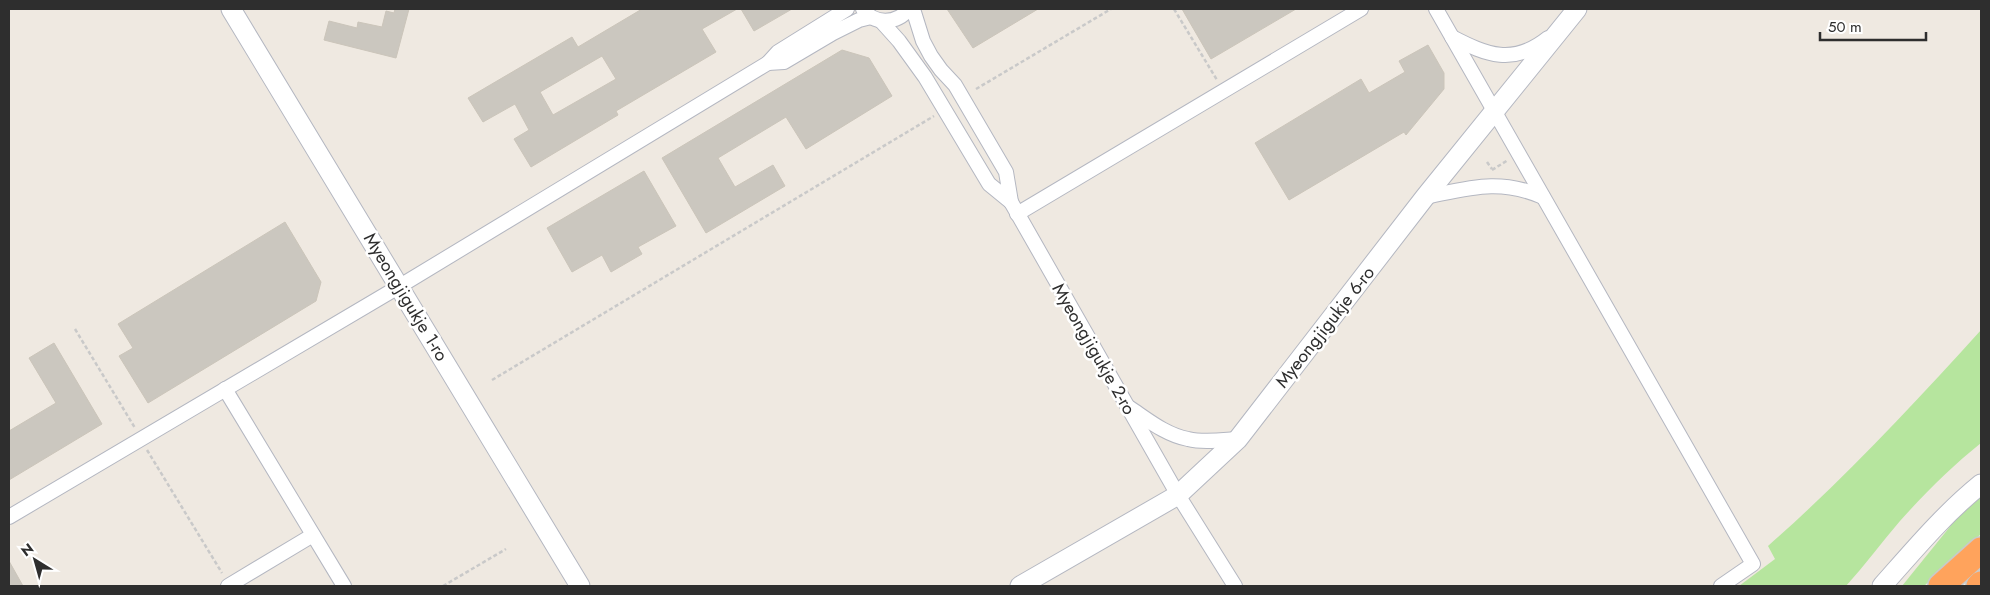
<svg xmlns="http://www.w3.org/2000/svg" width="1990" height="595" font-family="Jost,sans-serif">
<rect width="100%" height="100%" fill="#efe9e1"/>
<g fill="#b6e59e">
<path d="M1981 330V443C1952 466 1925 493 1900 521 1882 542 1865 565 1846 586H1739L1775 559 1768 546C1844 479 1913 405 1981 330Z"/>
<path d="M1981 497V534L1924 586H1902L1957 518Z"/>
</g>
<g fill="#cbc7bf" stroke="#cbc5ba" fill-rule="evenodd">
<path d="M395 9H409L396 58 324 40 329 21 357 28 358 22 382 27 386 11 394 13Z"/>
<path d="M642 9H737L702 29 716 52 616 111 618 115 531 167 514 139 529 130 515 104 483 122 468 98 572 37 578 47ZM602 56 616 79 553 115 540 92Z"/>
<path d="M741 9H792L754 31Z"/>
<path d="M947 9H1038L973 48Z"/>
<path d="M1182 9H1296L1211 59Z"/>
<path d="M1428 45 1444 73V89L1406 135 1404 132 1289 200 1255 143 1361 79 1369 93 1405 72 1399 61Z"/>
<path d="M842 50 869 58 892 96 806 149 786 117 718 158 735 187 773 165 785 186 706 233 662 158Z"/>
<path d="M644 171 676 226 638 247 642 254 611 272 602 255 572 272 547 228Z"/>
<path d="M285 222 321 282 316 301 148 403 119 356 133 348 118 324Z"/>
<path d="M54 343 102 424 9 480V431L56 403 29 358Z"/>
<path d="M9 561 23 586H9Z"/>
</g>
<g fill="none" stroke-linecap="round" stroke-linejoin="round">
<defs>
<g id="street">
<path d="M847 9 778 52 768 63 784 62 833 33 859 20 871 17"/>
<path d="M863 9C874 25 897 24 909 9"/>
<path d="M1436 9 1753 564 1721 586"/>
<path d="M881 21 899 41 925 77 989 184 1011 202 1006 172 955 85 941 70 931 56 923 41 913 9"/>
<path d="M1452 37C1487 55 1513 66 1548 38"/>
<path d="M1425 197C1470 188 1499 178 1543 197"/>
<path d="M1011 202 1178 495 1235 586"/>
<path d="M1017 214 1361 9"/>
<path d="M225 389 344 586"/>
<path d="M1130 408C1148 420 1166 435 1188 439 1204 443 1222 440 1238 439"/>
<path d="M9 517 400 286 768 63"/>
<path d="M228 586 313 535"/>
</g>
<g id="secondary">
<path d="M231 9 580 586"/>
<path d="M1020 586 1178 495 1238 439 1425 197 1577 9"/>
<path d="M1882 586C1914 550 1944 514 1981 484"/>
</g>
<g id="highway">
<path d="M1941 586 1981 550"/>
<path d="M1979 586 1981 584"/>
</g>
</defs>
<use href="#street" stroke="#b4b7c1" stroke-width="16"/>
<use href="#secondary" stroke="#b4b7c1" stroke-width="21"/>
<use href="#highway" stroke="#c9c9c9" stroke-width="28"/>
<g stroke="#c9c9c9" stroke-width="2.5" stroke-dasharray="4 2.5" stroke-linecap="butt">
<path d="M1174 9 1217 80"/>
<path d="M976 89 1111 9"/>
<path d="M1487 162 1492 169"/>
<path d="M1492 170 1508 160"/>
<path d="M75 329 135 428"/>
<path d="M492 380 934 116"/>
<path d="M147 450 222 573"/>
<path d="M443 586 506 549"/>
</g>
<use href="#street" stroke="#fff" stroke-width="14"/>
<use href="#secondary" stroke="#fff" stroke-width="19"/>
<use href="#highway" stroke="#ffa35c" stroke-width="25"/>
</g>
<g text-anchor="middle" stroke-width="5" stroke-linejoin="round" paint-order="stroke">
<g font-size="18" fill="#2e2e2e" stroke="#fff">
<text transform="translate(406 297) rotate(59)" y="6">Myeongjigukje 1-ro</text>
<text transform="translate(1325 327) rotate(-52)" y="6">Myeongjigukje 6-ro</text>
<text transform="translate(1094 349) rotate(60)" y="6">Myeongjigukje 2-ro</text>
</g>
</g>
<rect width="1990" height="595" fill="none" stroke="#2e2e2e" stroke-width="20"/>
<g transform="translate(35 560) rotate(323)" stroke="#ffffff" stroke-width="4" paint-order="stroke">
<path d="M0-4L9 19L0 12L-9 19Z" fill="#2e2e2e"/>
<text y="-8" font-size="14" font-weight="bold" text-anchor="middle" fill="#2e2e2e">N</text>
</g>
<path d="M1820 32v8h106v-8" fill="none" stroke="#2e2e2e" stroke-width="2.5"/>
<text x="1828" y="32" font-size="15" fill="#2e2e2e" stroke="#ffffff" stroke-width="4" paint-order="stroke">50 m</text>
</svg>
